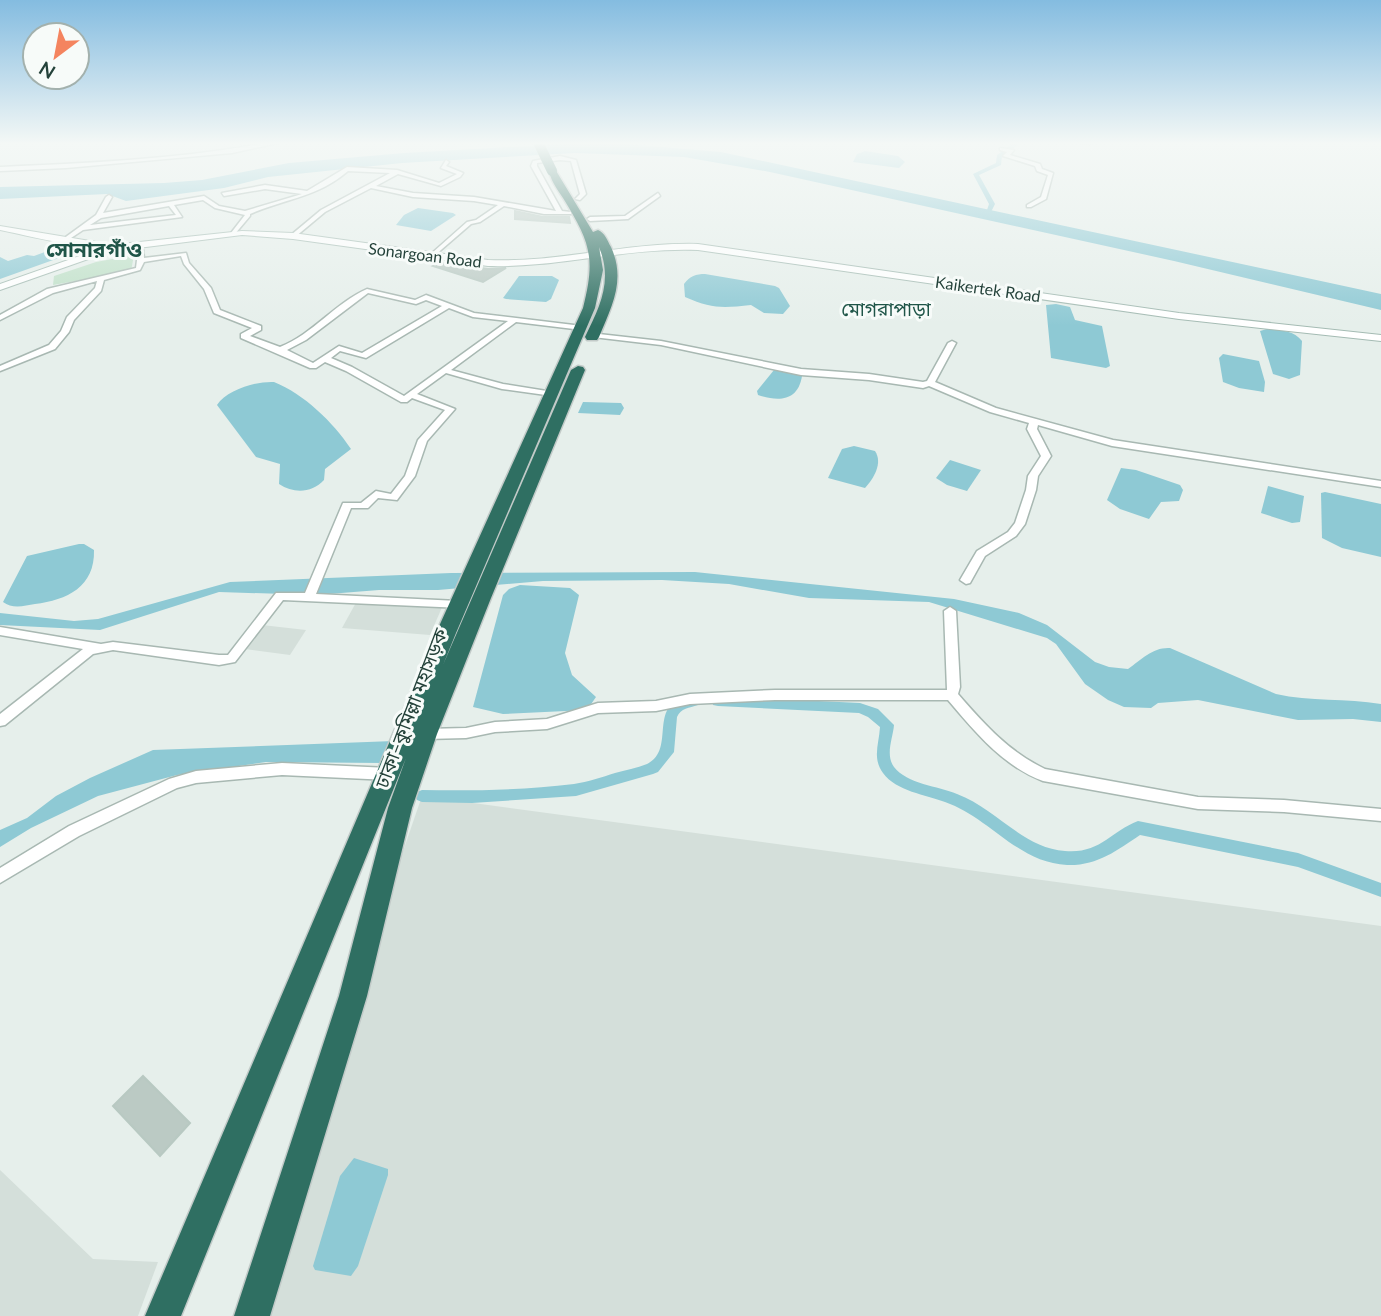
<svg xmlns="http://www.w3.org/2000/svg" width="1381" height="1316" font-family="Lato,'Noto Sans Bengali',sans-serif">
<rect width="100%" height="100%" fill="#e6efeb"/>
<g fill="#d4dfda">
<path d="M358 599 443 605 430 635 342 628Z"/>
<path d="M262 625 306 630 290 655 245 649Z"/>
<path d="M422 796 1381 926V1316H243Z"/>
<path d="M0 1170 93 1259 158 1262 138 1316H0Z"/>
</g>
<path fill="#bfe0c8" d="M134 255 131 271 53 285 54 276 96 262Z"/>
<g fill="#8ec9d4">
<path d="M601 142 721 152 1381 294V310L1174 261 770 172 684 157 575 153 402 163 268 177 224 188 126 201 107 194 0 199V187L164 183 202 180 289 163 404 153Z"/>
<path d="M865 151 898 156 905 162 899 168 853 162 857 154Z"/>
<path d="M418 208 453 213 456 215 431 231 396 225 404 215Z"/>
<path d="M61 246 64 248 55 253 70 254 0 279V257L8 261 27 255 34 256Z"/>
<path d="M705 274 775 286 779 288 790 306 783 314 764 313 751 305C723 308 712 309 685 297L684 284C690 276 696 274 705 274Z"/>
<path d="M519 276H552L559 280 551 299 546 302 506 299 503 298Z"/>
<path d="M1056 304 1070 307 1075 320 1102 326 1110 366 1106 368 1051 358 1046 305Z"/>
<path d="M1267 329C1279 330 1294 330 1302 341L1300 375 1289 379 1273 374 1260 331Z"/>
<path d="M1223 354 1259 361 1265 382 1264 392 1239 388 1223 382 1219 358Z"/>
<path d="M774 370 802 376C798 401 779 402 758 395L757 391Z"/>
<path d="M274 382C304 394 333 422 351 449L325 469 324 480C312 493 294 494 279 484L280 464 256 457 217 405C227 390 256 381 274 382Z"/>
<path d="M583 402 621 403 624 408 620 415 578 413Z"/>
<path d="M854 446 875 451C883 463 874 478 865 488L828 478 842 449Z"/>
<path d="M950 460 981 470 967 491 947 485 936 478Z"/>
<path d="M1121 468 1136 470 1180 485 1183 490 1179 501 1161 502 1149 519 1120 509 1107 500Z"/>
<path d="M1268 486 1304 496 1300 522 1292 523 1261 513Z"/>
<path d="M1325 492 1381 504V557L1342 548 1322 538 1321 493Z"/>
<path d="M79 544H84L94 550C95 587 67 600 35 604 24 606 12 609 3 602L27 556Z"/>
<path d="M695 572 954 599 1019 613 1047 625 1095 662 1109 667 1128 669C1142 659 1153 647 1170 648L1276 694C1310 702 1346 698 1381 704V722L1353 719 1298 720 1198 700 1158 703 1151 708 1124 707 1108 700 1085 684 1056 644 1047 638 929 602 809 598 729 584 662 580 543 581 438 590H379L316 595 219 592 100 630 0 625V613L74 621 98 619 230 582 451 573Z"/>
<path d="M520 585 570 588 579 595 565 653 572 675 596 697 587 710 503 714 473 707 503 595 509 589Z"/>
<path d="M394 741 383 763 266 762 177 775 98 796 31 828 0 847V830L27 818 56 796 90 778 153 750Z"/>
<path d="M354 1158 388 1169V1175L358 1266 351 1276 315 1270 313 1266 340 1176Z"/>
</g>
<g fill="none" stroke-linecap="round" stroke-linejoin="round">
<g fill="#8ec9d4" fill-rule="evenodd">
<path d="M1015 142H1022L1002 156 1001 165 979 175 995 204 989 216H985L989 204 973 174 996 163 997 155Z"/>
<path d="M693 696 698 697 699 701 698 705C689 708 681 708 677 717L674 752 658 772 653 774 576 796 472 803 422 802 417 800 415 796 417 792 422 790C472 791 524 790 574 784 588 782 602 777 615 773 625 770 637 768 647 764 678 749 644 701 693 696Z"/>
<path d="M718 696 860 703 878 709 894 725C893 738 885 755 894 767 907 784 938 786 957 794 995 808 1023 848 1065 851 1100 854 1110 832 1138 821L1298 853 1381 883V897L1298 867 1140 835C1116 851 1097 866 1067 865 1018 863 989 817 945 802 926 795 896 791 883 773 872 758 879 744 880 727L868 717 859 713 718 706 713 705 712 701 713 697Z"/>
</g>
</g>
<g fill="#bbcac4" stroke="#b8c9c2" stroke-width="2">
<path d="M515 211 543 217H569L570 223 515 219Z"/>
<path d="M440 262 488 269 506 268 483 282 433 266Z"/>
<path d="M143 1076 190 1123 160 1156 113 1106Z"/>
</g>
<g fill="none" stroke-linecap="round" stroke-linejoin="round">
<defs>
<g id="street">
<path d="M271 142H283L232 153 66 168 0 171V167C90 163 182 159 271 142Z"/>
<path d="M1069 142H1093L1090 144Z"/>
<path d="M1000 148 1014 150 1010 155 1040 164 1042 169 1053 173 1046 199 1031 207H1027V205L1041 197 1048 175 1037 171 1035 166 1003 156 1007 152 1000 150Z"/>
<path d="M560 156 576 160 586 194 580 200 575 199 580 194 571 161 560 160 537 163V166L562 211 571 212V214H544L504 206 480 222 471 224 434 256 431 254 432 253 467 222 476 220 498 205 474 201 413 197 371 188 325 212 295 237H291V235L321 210 390 173 348 171C316 198 287 198 250 214V216L234 235 231 233 245 215 215 208 203 200 174 205 182 217 83 230 68 240 63 239 96 215 106 197 109 195 112 197 103 213 204 196 219 206 245 211 302 194 265 189 224 196 222 193 265 185 307 191 347 167 397 170 439 183 457 174 441 168 446 160 449 162 446 166 463 173 460 177 441 186 398 174 376 186 413 193 474 197 556 211 531 166 533 161ZM169 206 176 215 90 225 101 218Z"/>
<path d="M658 193 660 196 628 219 590 221 587 219 590 217 625 216Z"/>
<path d="M128 245 143 250 144 258 186 253 189 263 211 288 220 310 261 326V330L250 336 280 347C313 334 335 303 367 289L415 300 426 295 474 313 574 325 578 327 574 329 516 322 451 370 503 384 553 392V396L502 389 446 373 417 394 455 409 427 441 415 476 397 500 378 498 368 508H351L316 594 458 601 464 605 462 608 283 600 235 662 219 665 113 650 93 654 5 725 0 726V714L83 649 0 635V627L101 644 113 642 219 655H228L276 593H305L343 503H361L376 491 391 494 405 476 418 440 445 410 412 398 407 402H401L346 371 325 362 316 368H310L241 338V334L252 328 214 313 204 289 184 264 181 256 144 262 140 270 104 280 101 291 74 320 69 332 55 349 0 371V366L49 345 61 331 67 317 95 288 97 281 53 293 0 320V315L47 289 136 268 138 252 128 247ZM368 293 416 304 426 300 442 306 362 353 339 346 313 363 287 350 306 340ZM449 308 473 317 508 321 404 396 352 367 331 358 340 351 366 358Z"/>
<path d="M590 333 661 341 801 369 869 374 923 382 927 381 948 343 952 341 956 343 935 382 996 408 1113 440 1381 481V487L1112 446 1038 425 1037 429 1051 456 1038 476 1036 490 1025 524 1016 536 985 556 970 583 966 584 960 580 977 551 1008 532 1015 523 1026 490 1028 476 1041 456 1027 429 1029 423 990 412 929 386 923 388 869 380 801 375 661 345 593 337H590Z"/>
<path d="M950 607 956 611 960 687 958 694C984 724 1009 752 1045 769L1198 797 1284 800 1381 809V821L1284 812 1198 809 1043 781C1003 766 975 732 948 700H775L690 704 656 711 598 713 547 729 495 732 466 738 426 739 421 738 419 734 421 730 426 729 466 728 495 722 547 719 598 703 656 701 690 694 775 690H947L944 611Z"/>
<path d="M282 763 389 768 394 770 396 774 394 778 389 780 282 775 196 783 177 788 79 836 0 883V868L69 826 169 779 196 771Z"/>
</g>
<g id="secondary">
<path d="M0 226 114 245C99 254 21 234 0 230Z"/>
<path d="M242 231 293 233 488 260C558 263 628 242 698 244L1179 313 1381 335V341L1179 319 698 250C628 247 558 268 488 266L293 239 242 235 130 249 94 257 0 290V284L88 253 130 243Z"/>
</g>
<path id="highway" d="M549 169H555L593 232 598 230C605 233 607 240 611 247 626 280 612 306 599 337L597 340H587L585 337C600 306 613 281 599 247L603 270 595 308 456 633 443 665 571 370 578 366 583 367 585 370 491 598 437 734 412 808 367 996 270 1316H234L339 996 388 808 406 758 181 1316H145L436 633 583 308C596 257 590 242 563 198 557 189 549 178 549 169Z"/>
</defs>
<use href="#street" stroke="#a8b8b2" stroke-width="3"/>
<use href="#secondary" stroke="#a4bbb3" stroke-width="2"/>
<use href="#highway" stroke="#c2cac8" stroke-width="3"/>
<use href="#street" fill="#fff" fill-rule="evenodd"/>
<use href="#secondary" fill="#fff" fill-rule="evenodd"/>
<use href="#highway" fill="#2f6f62" fill-rule="evenodd"/>
<defs>
<path id="highway-bridge" d="M538 142 552 171"/>
</defs>
<use href="#highway-bridge" stroke="#c2cac8" stroke-width="10" stroke-linecap="butt"/>
<use href="#highway-bridge" stroke="#2f6f62" stroke-width="10"/>
</g>
<linearGradient id="sky" x2="0" y2="1"><stop stop-color="#84bce0"/><stop offset="0.44" stop-color="#f4f8f6"/><stop offset="1" stop-color="#f4f8f6" stop-opacity="0"/></linearGradient>
<rect width="1381" height="326" fill="url(#sky)"/>
<g text-anchor="middle" stroke-width="6" stroke-linejoin="round" paint-order="stroke">
<g font-size="16" fill="#24423a" stroke="#f7fbf9">
<text transform="translate(425 255) rotate(7)" y="6">Sonargoan Road</text>
<text transform="translate(988 289) rotate(8)" y="6">Kaikertek Road</text>
</g>
<g font-size="19" fill="#1f5548" stroke="#f7fbf9">
<text x="886" y="316">মোগরাপাড়া</text>
</g>
<g font-size="19" fill="#24423a" stroke="#f7fbf9">
<text transform="translate(411 708) rotate(-69)" y="7">ঢাকা–কুমিল্লা মহাসড়ক</text>
</g>
<g font-size="21" font-weight="bold" fill="#1f5548" stroke="#f7fbf9">
<text x="94" y="257">সোনারগাঁও</text>
</g>
</g>
<g transform="translate(56 56) rotate(212)"><circle r="33" fill="#f7fbf9" stroke="#a3b1ad" stroke-width="2"/>
<path d="M0-5L12 26L0 18L-12 26Z" fill="#f4845f"/>
<text y="-10" font-size="19" font-weight="bold" text-anchor="middle" fill="#24423a">N</text>
</g>
</svg>
